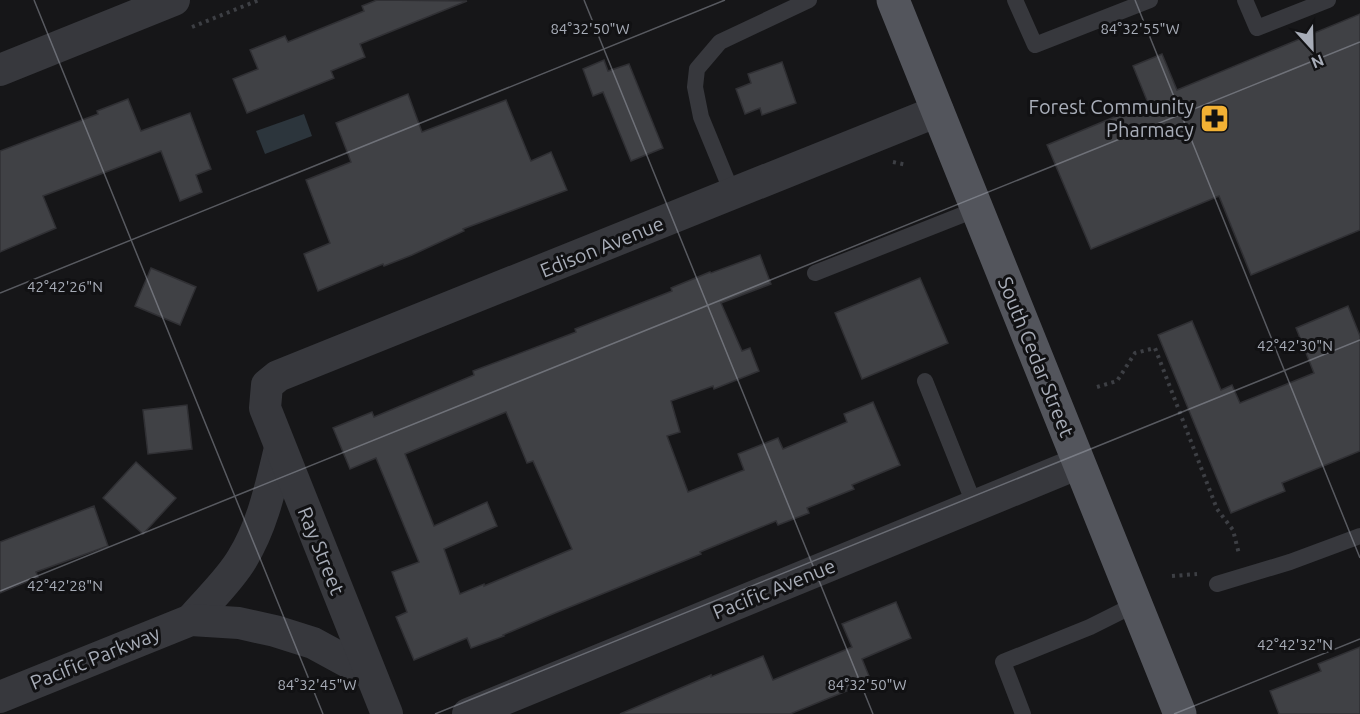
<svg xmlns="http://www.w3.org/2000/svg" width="1360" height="714" font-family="Ubuntu,sans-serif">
<rect width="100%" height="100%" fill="#161618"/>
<path fill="#2c353c" d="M304 114 312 136 265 154 256 131Z"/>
<g fill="#404145" stroke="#303034" stroke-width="1.5" fill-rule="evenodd">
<path d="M377 0 467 1 360 44 365 57 331 71 334 78 247 113 233 79 258 69 250 50 285 36 288 42 364 11 362 6Z"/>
<path d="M1360 14V230L1251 275 1219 196 1091 249 1047 145 1148 103 1133 66 1162 54 1177 90Z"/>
<path d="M604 60 608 71 629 64 663 148 631 161 603 92 593 96 583 69Z"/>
<path d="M782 62 796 103 762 115 760 108 745 114 736 89 751 83 748 74Z"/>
<path d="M408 94 422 132 506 100 531 161 551 152 567 190 463 229 464 231 412 255 384 266 383 264 318 291 304 254 330 243 306 180 351 162 336 123Z"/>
<path d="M128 99 141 131 190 113 211 169 196 175 202 192 180 201 161 151 43 196 56 228 0 252V151L98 114 97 111Z"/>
<path d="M760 255 771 284 721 303 742 351 750 348 759 371 714 389 713 386 671 401 680 432 667 436 688 492 744 470 738 454 778 438 783 449 847 422 844 414 873 402 900 465 852 485 854 489 807 508 809 513 778 525 776 521 700 552 701 554 555 613 503 635 504 636 471 648 467 638 414 660 396 617 407 612 392 572 419 562 376 458 350 469 333 428 372 412 374 417 474 375 473 371 576 332 575 329 672 291 671 288 710 272 711 273ZM506 412 527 463 533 461 572 549 484 586V584L460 594 444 549 497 526 487 502 434 526 405 454Z"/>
<path d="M151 268 196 287 180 325 135 306Z"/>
<path d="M920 278 948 343 862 379 835 313Z"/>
<path d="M1348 306 1360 336V451L1282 483 1285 491 1231 513 1158 335 1192 321 1221 390 1232 385 1240 403 1314 373 1296 328Z"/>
<path d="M187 405 192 449 148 454 143 410Z"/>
<path d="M136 462 176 498 143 534 103 498Z"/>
<path d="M94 506 108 546 36 572 38 577 0 593V542Z"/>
<path d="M896 602 911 638 862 659 871 681 790 714H620L711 675V677L763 656 773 680 852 647 842 624Z"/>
<path d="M1360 647V714H1279L1270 691 1321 671 1318 664Z"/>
</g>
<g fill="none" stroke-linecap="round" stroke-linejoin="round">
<g stroke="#3d3f44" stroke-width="4" stroke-dasharray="3 4.5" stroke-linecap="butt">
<path d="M192 27 259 0"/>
<path d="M893 162 907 165"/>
<path d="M1097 387 1117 381 1135 353 1155 348 1217 509 1233 530 1239 554"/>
<path d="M1172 576 1197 574"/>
</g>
<g stroke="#37383d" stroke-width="16">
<path d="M1015 0 1035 45 1150 0"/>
<path d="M1245 0 1257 28 1328 0"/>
<path d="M733 195 701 117 695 87 697 69 720 42 809 0"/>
<path d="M815 273 977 209"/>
<path d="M925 381 975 506"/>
<path d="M1217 584 1290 562 1360 536"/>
<path d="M1023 714 1003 662 1090 627 1136 604"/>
</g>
<g stroke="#37383d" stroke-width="32">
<path d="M0 70 174 0"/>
<path d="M191 620C208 600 229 581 242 559 263 525 271 485 280 448"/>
<path d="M0 697 191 620 239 623 275 631 313 643 370 674"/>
<path d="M387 714 265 408 267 385 278 376 938 111"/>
<path d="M468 714 1079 463"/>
</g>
<path stroke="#53555c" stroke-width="33" d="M893 0 1180 714"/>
</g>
<path fill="none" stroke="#a8adb8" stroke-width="1.5" stroke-opacity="0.45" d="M34 0 323 714M584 0 873 714M1135 0 1360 558M0 293 725 0M0 591 1360 42M435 714 1360 340M1174 714 1360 639"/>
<defs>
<symbol id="pharmacy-square" viewBox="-11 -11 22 22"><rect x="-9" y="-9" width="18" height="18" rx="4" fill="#f2b134" stroke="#111113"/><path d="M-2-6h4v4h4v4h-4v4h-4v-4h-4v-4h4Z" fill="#111"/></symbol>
</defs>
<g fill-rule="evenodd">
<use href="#pharmacy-square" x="1198" y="102" width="33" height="33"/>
</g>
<g text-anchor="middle" stroke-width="6" stroke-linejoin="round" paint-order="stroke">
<g font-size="20" fill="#a8adb8" stroke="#111113" text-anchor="end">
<text x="1194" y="114">Forest Community<tspan x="1194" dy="23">Pharmacy</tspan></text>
</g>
<g font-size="20" fill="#a8adb8" stroke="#111113">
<text transform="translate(602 247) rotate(-22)" y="7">Edison Avenue</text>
<text transform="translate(1036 357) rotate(68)" y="7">South Cedar Street</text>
<text transform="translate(321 551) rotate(68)" y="7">Ray Street</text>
<text transform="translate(774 589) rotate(-22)" y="7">Pacific Avenue</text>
<text transform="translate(95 658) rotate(-22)" y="7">Pacific Parkway</text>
</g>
</g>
<g font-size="15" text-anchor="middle" fill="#a8adb8" stroke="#111113" stroke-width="6" stroke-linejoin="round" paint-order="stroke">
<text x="590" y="34">84°32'50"W</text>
<text x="1140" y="34">84°32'55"W</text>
<text x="65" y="292">42°42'26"N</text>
<text x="1295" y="351">42°42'30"N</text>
<text x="65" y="591">42°42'28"N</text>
<text x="1295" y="650">42°42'32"N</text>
<text x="317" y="690">84°32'45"W</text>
<text x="867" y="690">84°32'50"W</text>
</g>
<g transform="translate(1312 48) rotate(158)" stroke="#111113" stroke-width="4.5" paint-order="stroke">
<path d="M0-4.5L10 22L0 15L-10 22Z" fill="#a8adb8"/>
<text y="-9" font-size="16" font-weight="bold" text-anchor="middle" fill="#a8adb8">N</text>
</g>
</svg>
